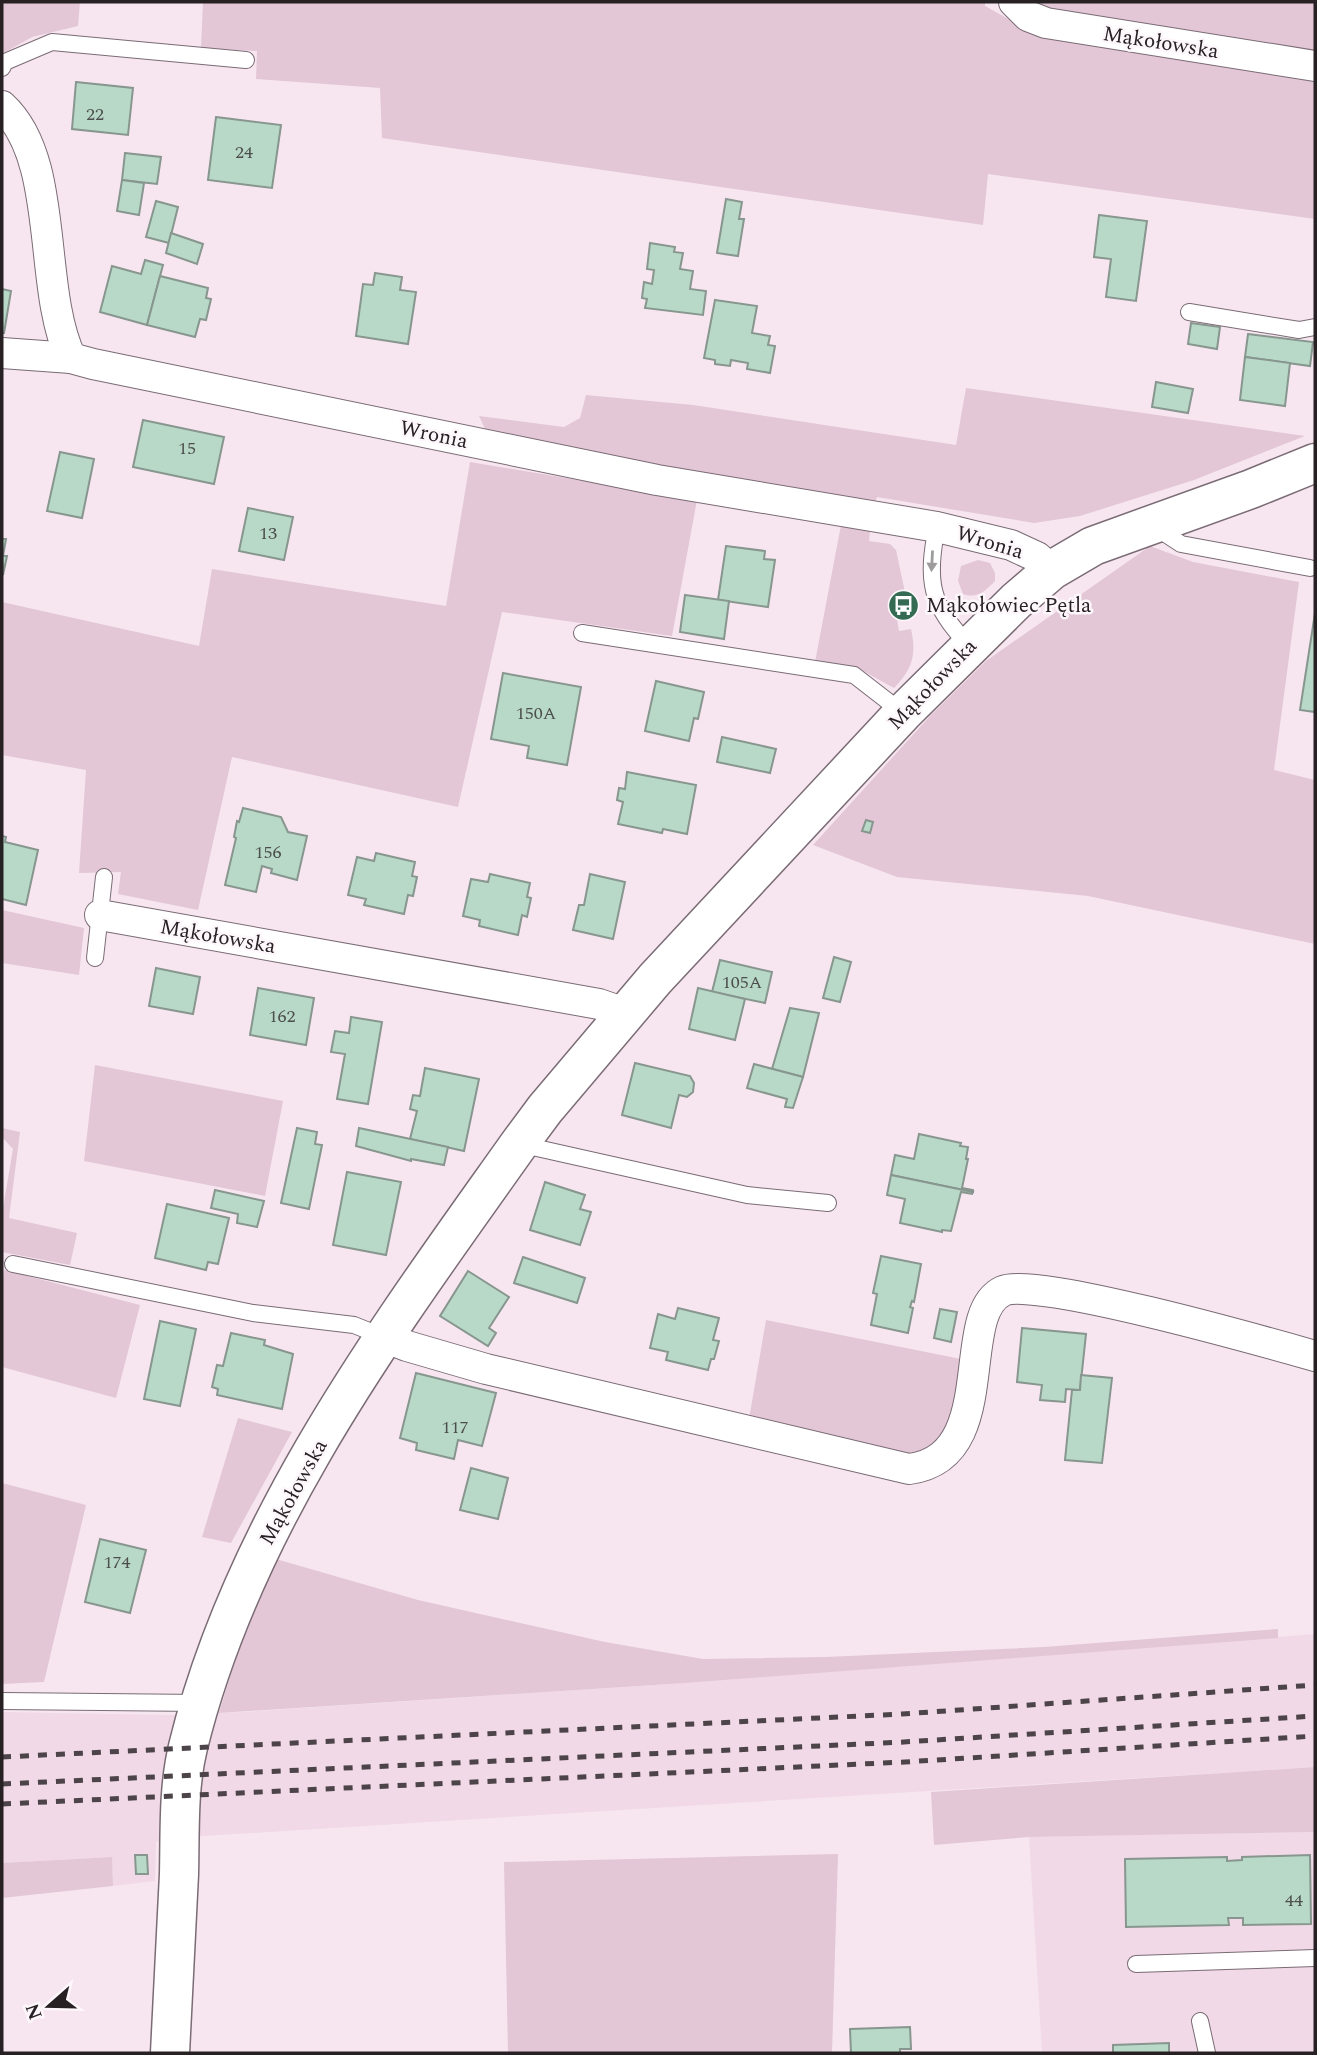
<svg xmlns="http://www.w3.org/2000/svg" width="1317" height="2055" font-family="Spectral,serif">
<rect width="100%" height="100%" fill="#f7e6f0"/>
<g fill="#f1d9e7">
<path d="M1315 1634V1767L204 1836 156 1842 155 1881 113 1886 112 1857 2 1863V1712L168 1715 244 1712 685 1683Z"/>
<path d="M1315 1832V2053H1042L1029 1837Z"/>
</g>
<g fill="#e3c7d7">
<path d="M2 2H80L78 26 32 37 2 54Z"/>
<path d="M203 2H985V6L1034 33 1315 81V219L988 174 983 225 382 138 380 88 256 79 257 51 201 48Z"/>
<path d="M1034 2H1315V53L1055 15Z"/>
<path d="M966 388 1305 436 1194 480 1080 516 1034 523 877 497 875 503 570 450 486 431 479 416 564 427 580 418 586 395 693 405 956 445Z"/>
<path d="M470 462 697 500 672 636 502 612 458 807 232 757 198 910 118 894 121 872 79 873 86 770 2 755V602L199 646 212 569 446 606Z"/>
<path d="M841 525 870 531 869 541 890 544 896 550 906 597 894 601 899 631 911 629C917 655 912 670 894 688L863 671 815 662Z"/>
<path d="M1150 546 1193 562 1299 582 1274 770 1315 780V944L1088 896 897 877 813 845 930 716 986 661Z"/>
<path d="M978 560 990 563 995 573V581C985 591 978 599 963 594L958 581 961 566Z"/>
<path d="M2 910 84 928 79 975 2 963Z"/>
<path d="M95 1065 283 1101 265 1196 84 1161Z"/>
<path d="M2 1128 20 1132 9 1218 77 1233 70 1265 2 1252V1214L13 1149 2 1137Z"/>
<path d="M4 1270 140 1305 116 1398 2 1367V1285Z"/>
<path d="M766 1320 961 1359 951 1428 922 1457 749 1419Z"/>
<path d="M238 1418 292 1432 231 1543 202 1537Z"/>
<path d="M2 1483 86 1505 44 1682 2 1684Z"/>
<path d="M276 1559 418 1600 605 1642 703 1659 826 1657 1044 1647 1278 1629V1638L685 1683 219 1713 242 1637Z"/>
<path d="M1315 1767V1832L1029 1837 934 1845 931 1792Z"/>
<path d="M838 1854 832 2053H508L504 1862Z"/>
<path d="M112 1857 113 1886 2 1898V1863Z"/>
</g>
<g fill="#b9d9c8" stroke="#87968e" stroke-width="2">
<path d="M76 82 133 88 128 135 72 129Z"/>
<path d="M216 117 281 125 272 188 208 180Z"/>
<path d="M125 153 161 157 157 184 122 180Z"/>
<path d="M122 180 144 183 139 215 117 211Z"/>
<path d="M726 199 742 202 739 219H744L738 256 717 253Z"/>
<path d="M156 201 178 207 169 243 146 237Z"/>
<path d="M1099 215 1147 221 1136 301 1106 297 1111 259 1094 257Z"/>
<path d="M171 233 203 244 197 264 166 253Z"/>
<path d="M650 243 675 247 674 252 683 253 680 269 693 271 690 289 706 291 703 315 645 308 647 299 642 298 644 282 652 284 654 270 647 269Z"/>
<path d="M145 260 163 265 147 325 100 312 112 266 141 274Z"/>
<path d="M375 273 402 277 400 290 416 292 408 344 356 336 363 284 373 285Z"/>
<path d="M160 276 208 288 206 298 211 299 206 320 200 319 195 337 147 325Z"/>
<path d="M2 289 11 291 4 333H2Z"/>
<path d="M715 300 757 306 752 333 770 336 768 345 775 346 770 373 747 369 748 363 731 360 730 366 715 364V360L704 358Z"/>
<path d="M1191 323 1220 327 1217 349 1188 344Z"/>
<path d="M1248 334 1313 342 1310 366 1245 357Z"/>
<path d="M1245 357 1290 363 1285 406 1240 400Z"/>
<path d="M1156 382 1193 389 1188 413 1152 407Z"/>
<path d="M143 420 224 437 214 484 133 467Z"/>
<path d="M60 452 94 459 82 518 47 511Z"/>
<path d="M248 508 293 517 284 560 239 551Z"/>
<path d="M2 539H6L3 556H7L3 575Z"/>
<path d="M726 546 765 551 764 559 775 560 768 607 718 600Z"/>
<path d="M685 595 729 601 724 639 680 632Z"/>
<path d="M1315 613V712L1300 710Z"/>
<path d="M503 673 581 687 567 765 527 758 529 746 491 739Z"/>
<path d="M656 681 704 692 698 719 694 718 689 741 645 731Z"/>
<path d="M722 737 776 749 770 773 717 762Z"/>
<path d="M627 772 696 785 687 834 663 829 662 833 618 824 623 802 617 800 619 788 625 789Z"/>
<path d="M243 808 281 817 288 832 307 836 297 880 271 873 272 869 262 866 256 892 225 885 236 838 234 837 237 821 239 822Z"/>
<path d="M866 820 873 822 870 833 862 831Z"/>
<path d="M2 836 6 837 5 842 38 850 26 905 2 899Z"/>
<path d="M376 853 415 862 412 876 417 877 413 896 408 895 404 914 364 905 366 899 348 895 357 857 374 861Z"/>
<path d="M490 874 530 883 527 897 531 898 527 917 522 915 518 935 479 926 480 920 463 916 471 879 488 882Z"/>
<path d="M590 874 625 882 613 939 573 930 579 905H584Z"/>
<path d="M834 957 851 962 840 1002 823 998Z"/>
<path d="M720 960 772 972 765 1003 712 992Z"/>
<path d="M156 968 200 977 193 1014 149 1006Z"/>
<path d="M258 988 314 998 306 1045 250 1035Z"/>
<path d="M698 988 745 999 735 1040 689 1029Z"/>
<path d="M790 1008 819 1013 803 1077 772 1069Z"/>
<path d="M351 1017 382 1022 368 1104 337 1099 345 1054 331 1052 335 1031 349 1033Z"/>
<path d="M635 1063 690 1076 694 1083 693 1092 687 1097 679 1095 671 1128 622 1115Z"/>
<path d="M754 1064 803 1077 793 1108 785 1107 787 1099 747 1088Z"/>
<path d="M425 1068 479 1079 464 1151 410 1139 417 1111 410 1109 413 1095 420 1096Z"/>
<path d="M297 1128 317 1132 315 1144 322 1145 309 1209 281 1203Z"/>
<path d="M359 1128 448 1147 444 1165 411 1159V1161L356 1146Z"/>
<path d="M919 1134 961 1143 960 1146 968 1147 966 1159H968L962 1188 973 1190V1192L891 1175 895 1155 914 1159Z"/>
<path d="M347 1172 401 1182 386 1255 333 1245Z"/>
<path d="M891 1175 973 1192 972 1194 961 1192 951 1231 942 1230V1232L900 1223 905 1199 887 1195Z"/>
<path d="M545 1182 585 1195 580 1209 591 1212 580 1245 530 1230Z"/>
<path d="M215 1190 264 1201 257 1227 237 1223 238 1214 211 1208Z"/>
<path d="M167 1204 229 1218 218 1264 208 1262 206 1270 155 1258Z"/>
<path d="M881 1256 921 1264 914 1302 912 1301 910 1307 913 1308 908 1333 871 1325 877 1294 873 1293Z"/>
<path d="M523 1257 585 1278 577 1303 514 1283Z"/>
<path d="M468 1271 509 1297 489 1328 496 1333 488 1346 440 1316Z"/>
<path d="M678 1308 719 1318 713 1340 719 1341 714 1359H711L708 1370 666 1360 668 1352 650 1348 658 1314 675 1319Z"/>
<path d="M940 1309 957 1312 951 1342 934 1338Z"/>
<path d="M160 1321 196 1329 180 1406 144 1399Z"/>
<path d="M1022 1328 1086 1334 1080 1390 1066 1389 1065 1402 1040 1400 1042 1385 1017 1382Z"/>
<path d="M231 1333 265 1340 264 1345 293 1354 282 1409 217 1395 218 1389 212 1387 217 1365 223 1366Z"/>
<path d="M416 1373 496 1393 482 1446 458 1440 454 1459 416 1450 417 1443 400 1438Z"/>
<path d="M1081 1375 1112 1378 1102 1463 1065 1460 1072 1390H1080Z"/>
<path d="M471 1468 508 1478 498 1519 460 1510Z"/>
<path d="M100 1539 146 1550 130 1613 85 1602Z"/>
<path d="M135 1855H147L148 1874H136Z"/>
<path d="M1310 1855 1311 1924 1243 1925V1918H1228L1229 1925 1126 1927 1125 1859 1227 1857V1861L1242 1860V1857Z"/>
<path d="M910 2027 911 2049H900V2053H851L850 2029Z"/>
<path d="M1169 2043V2053H1113V2045Z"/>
</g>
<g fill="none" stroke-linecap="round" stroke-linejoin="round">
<defs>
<g id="lane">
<path d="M2 68 5 62 52 42 246 60"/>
<path d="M1189 312 1299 330 1315 327"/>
<path d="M937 527C926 580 930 606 969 645"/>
<path d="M1155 527 1181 544 1310 568"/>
<path d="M582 633 854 675 903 713"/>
<path d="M95 958 104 877"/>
<path d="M519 1144 747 1195 828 1203"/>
<path d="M13 1264 253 1313 354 1325 384 1337"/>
<path d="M2 1701 201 1703"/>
<path d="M1136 1964 1315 1958"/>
<path d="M1200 2021 1207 2053"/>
</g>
<g id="street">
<path d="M1014 2 1028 16 1046 23 1315 66"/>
<path d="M2 106C61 160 37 287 71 358L93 364 657 480 937 527 1011 545 1037 557 1052 570"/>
<path d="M2 353 71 358"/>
<path d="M100 915 599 1004 625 1013"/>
<path d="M384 1337 407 1346 486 1369 909 1469C1002 1457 953 1314 1003 1291 1034 1276 1269 1343 1315 1356"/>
</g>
<path id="secondary" d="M170 2053C173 1993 176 1934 179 1874 180 1832 178 1788 188 1747 243 1522 387 1330 519 1144L545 1109 655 979 903 713 1016 601 1052 570 1093 546 1251 489 1315 463"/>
</defs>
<use href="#lane" stroke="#7a6b74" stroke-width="18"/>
<use href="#street" stroke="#7a6b74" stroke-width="32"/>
<use href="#secondary" stroke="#7a6b74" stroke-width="41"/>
<use href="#lane" stroke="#fff" stroke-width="16"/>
<use href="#street" stroke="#fff" stroke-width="30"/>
<use href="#secondary" stroke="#fff" stroke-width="38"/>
<g stroke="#4c4449" stroke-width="5" stroke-dasharray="9 9" stroke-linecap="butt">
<path d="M2 1757 902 1714 1315 1685"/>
<path d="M2 1784 904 1742 1315 1716"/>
<path d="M2 1804 905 1762 1315 1736"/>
</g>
</g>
<defs><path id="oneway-solid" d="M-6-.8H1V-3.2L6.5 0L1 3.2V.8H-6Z" transform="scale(1.75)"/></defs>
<use fill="#9e9b9c" href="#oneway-solid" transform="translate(932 561) rotate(93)"/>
<defs>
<symbol id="bus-disc" viewBox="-11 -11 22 22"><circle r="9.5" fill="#346b52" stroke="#fdf7fb"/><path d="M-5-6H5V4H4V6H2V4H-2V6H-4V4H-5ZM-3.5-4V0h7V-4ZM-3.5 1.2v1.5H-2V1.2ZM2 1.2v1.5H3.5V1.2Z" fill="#fff"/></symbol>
</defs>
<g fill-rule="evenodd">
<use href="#bus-disc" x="886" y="588" width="35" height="35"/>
</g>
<g text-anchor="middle" stroke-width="5" stroke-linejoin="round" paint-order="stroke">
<g font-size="18" fill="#4c4f4d">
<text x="95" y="120">22</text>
<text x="244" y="158">24</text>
<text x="187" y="454">15</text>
<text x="268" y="539">13</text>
<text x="536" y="719">150A</text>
<text x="268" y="858">156</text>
<text x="742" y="988">105A</text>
<text x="282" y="1022">162</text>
<text x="455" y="1433">117</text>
<text x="117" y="1568">174</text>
<text x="1294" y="1906">44</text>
</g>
<g font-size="21" fill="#272124" stroke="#fdf7fb">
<text transform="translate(1161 42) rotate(9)" y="7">Mąkołowska</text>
<text transform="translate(434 434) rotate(12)" y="7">Wronia</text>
<text transform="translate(990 542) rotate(17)" y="7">Wronia</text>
<text transform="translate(932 684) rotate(-46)" y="7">Mąkołowska</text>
<text transform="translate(218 936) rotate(10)" y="7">Mąkołowska</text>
<text transform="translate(293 1492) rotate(-61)" y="7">Mąkołowska</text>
</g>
<g font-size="21" fill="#272124" stroke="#fdf7fb" text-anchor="start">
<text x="926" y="612">Mąkołowiec Pętla</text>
</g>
</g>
<rect width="1317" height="2055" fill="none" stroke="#272124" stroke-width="7"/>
<g transform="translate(49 2006) rotate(250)" stroke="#fdf7fb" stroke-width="5" paint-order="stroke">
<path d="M0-5L12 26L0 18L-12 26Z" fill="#272124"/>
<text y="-10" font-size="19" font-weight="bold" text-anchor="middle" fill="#272124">N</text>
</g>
</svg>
